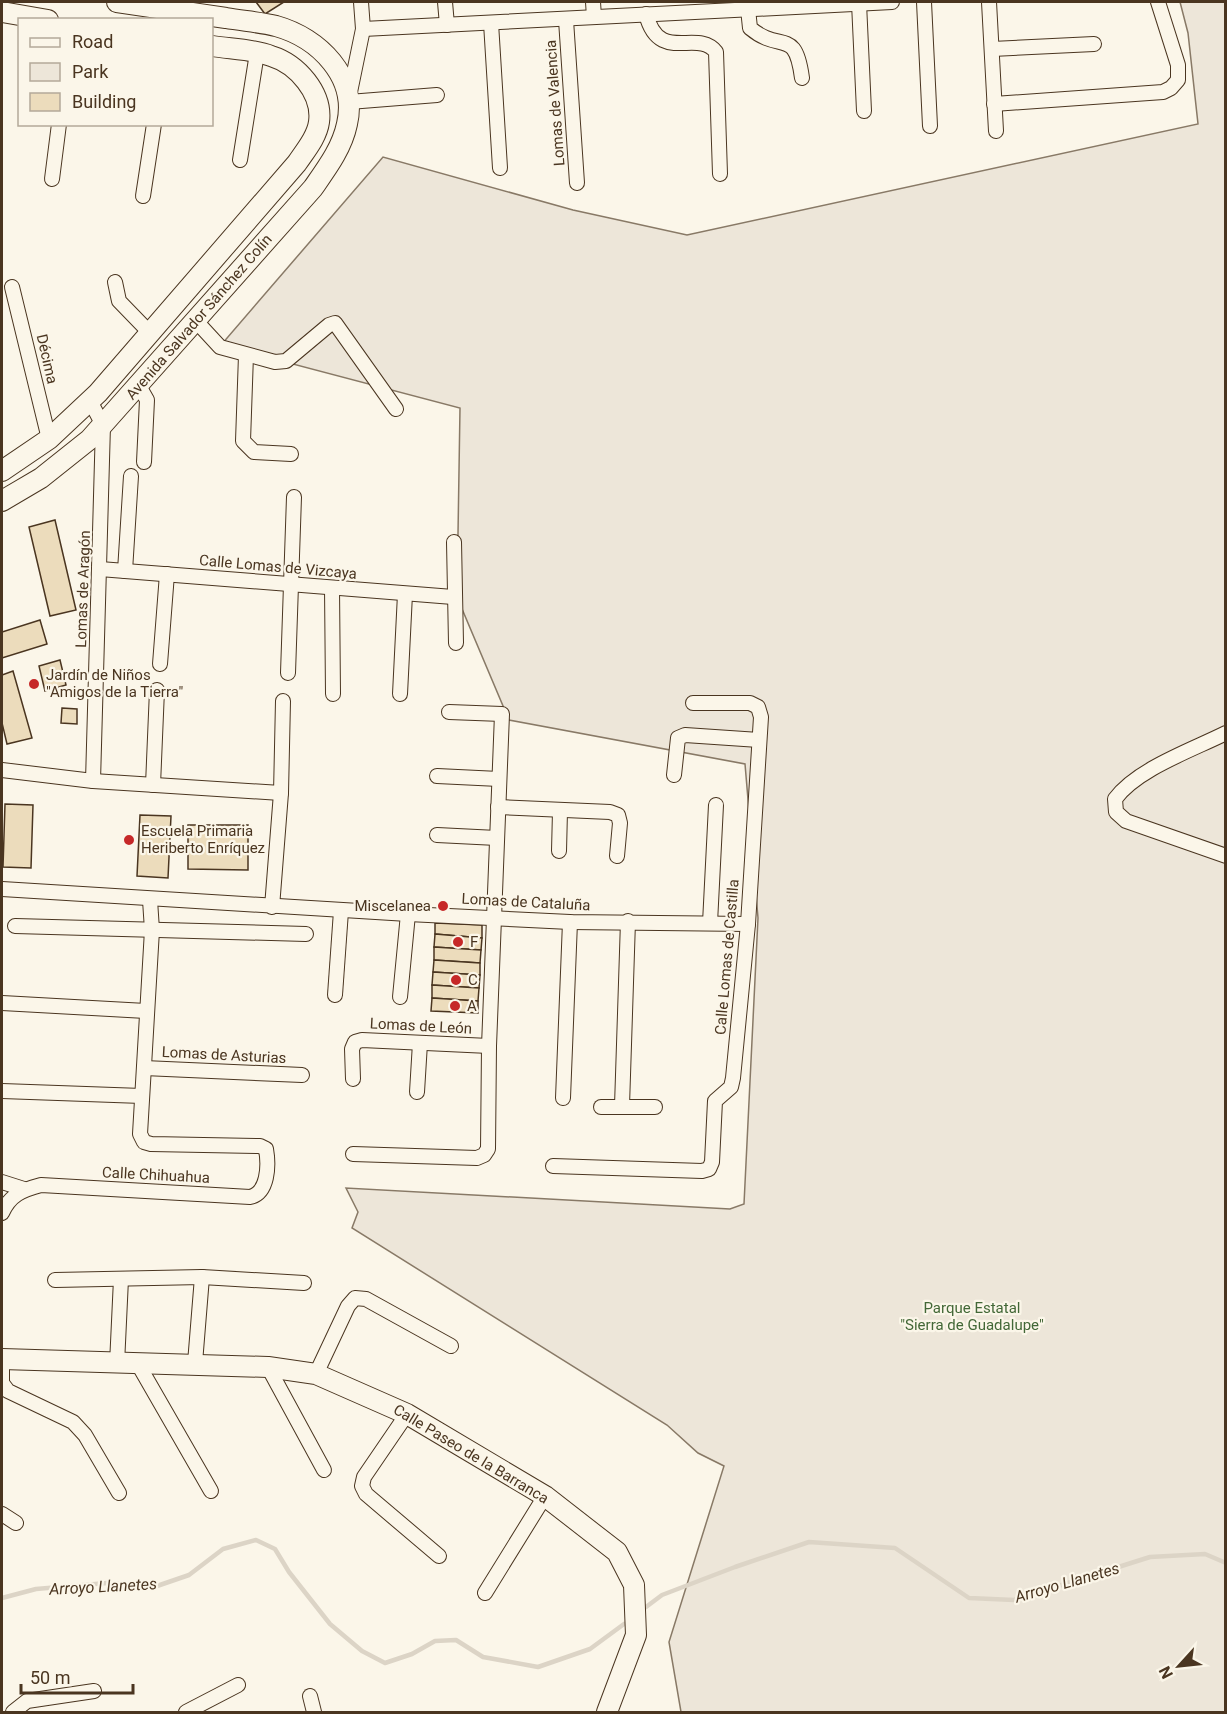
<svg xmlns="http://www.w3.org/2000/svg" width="1227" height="1714" font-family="Roboto,sans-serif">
<rect width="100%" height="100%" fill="#fbf6e9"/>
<path fill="#ede6d9" stroke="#887966" stroke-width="1.5" d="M1180 2H1225V1712H681L669 1642 724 1466 698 1453 667 1425 352 1228 358 1212 346 1188 730 1209 744 1204 758 918 745 764 509 720 457 597 460 408 221 345 383 157 573 210 687 235 1198 124 1188 33Z"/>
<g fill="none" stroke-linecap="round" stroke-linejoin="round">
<g stroke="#dcd4c6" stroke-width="4.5">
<path d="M2 1598 36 1589 107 1583 157 1586 189 1575 223 1549 256 1540 275 1549 289 1572 330 1624 362 1651 385 1663 412 1654 435 1641 456 1640 483 1657 538 1667 590 1649 624 1624"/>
<path d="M646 1607 662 1595 735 1567 809 1542 895 1548 969 1598 1014 1600 1150 1557 1205 1554 1226 1563"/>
</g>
</g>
<g fill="#ecdcbc" stroke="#4a3520" stroke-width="1.5">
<path d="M256 2H284L265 14Z"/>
<path d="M55 520 76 610 50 616 29 527Z"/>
<path d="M40 620 47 644 2 658V632Z"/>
<path d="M60 660 66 685 45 691 39 666Z"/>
<path d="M13 671 32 738 7 744 2 723V675Z"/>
<path d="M62 708 77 709V724L61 723Z"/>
<path d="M5 804 33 805 31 868 3 867Z"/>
<path d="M140 815 171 816 168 878 137 876Z"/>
<path d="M188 825H248V870L188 869Z"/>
<path d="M435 923 482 925V938L435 934Z"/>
<path d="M435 934 482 938 481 950 434 947Z"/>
<path d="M434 947 481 950 480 963 434 960Z"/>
<path d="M434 960 480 963V975L433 972Z"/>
<path d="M433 972 480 975 479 988 432 985Z"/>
<path d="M432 985 479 988 478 1001 432 998Z"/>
<path d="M432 998 478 1001V1013L431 1011Z"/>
</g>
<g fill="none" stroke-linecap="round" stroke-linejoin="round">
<defs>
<g id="street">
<path d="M445 2 447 25"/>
<path d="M593 2 594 17"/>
<path d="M924 2 930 126"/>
<path d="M989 2 996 131"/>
<path d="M859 3 864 111"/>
<path d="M748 9 750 28C781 54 795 26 802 78"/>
<path d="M646 14C659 65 697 28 716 52L720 174"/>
<path d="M566 20 577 183"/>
<path d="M491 23 500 168"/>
<path d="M363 29 892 2"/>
<path d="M992 49 1094 44"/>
<path d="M349 97 363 29 361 2"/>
<path d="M349 102 437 95"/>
<path d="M994 104 1163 92 1171 88 1178 80V65L1158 2"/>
<path d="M240 160 257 53"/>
<path d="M52 179 59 124"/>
<path d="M143 196 154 124"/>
<path d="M115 282 119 301 150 333"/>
<path d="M12 287 49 439"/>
<path d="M196 321 220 347 275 362 286 361 329 325 335 323 396 409"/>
<path d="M246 355 243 441 254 452 291 454"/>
<path d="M139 386 147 400 144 462"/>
<path d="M90 401 103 425 93 781"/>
<path d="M454 542 456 643"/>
<path d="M100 569 453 597"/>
<path d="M125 571 131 476"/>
<path d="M332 588 333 694"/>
<path d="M160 664 167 574"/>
<path d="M288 673 294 497"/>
<path d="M400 694 405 594"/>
<path d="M1226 733C1192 750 1137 769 1115 799L1116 812 1126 821 1226 856"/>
<path d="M2 770 93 781 281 793"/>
<path d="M674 775 678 738 685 735 759 740"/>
<path d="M437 776 499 779"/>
<path d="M153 785 157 690"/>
<path d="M498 807 610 812 618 815 620 823 617 856"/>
<path d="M437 835 497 838"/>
<path d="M559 851 560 811"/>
<path d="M2 889 408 914 570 922 748 924"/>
<path d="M272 907 281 793 283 701"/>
<path d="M710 923 716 805"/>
<path d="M15 926 306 934"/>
<path d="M335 995 341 911"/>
<path d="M400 997 408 914"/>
<path d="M2 1003 146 1011"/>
<path d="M144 1068 302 1075"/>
<path d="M353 1079 352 1049 355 1042 362 1040 489 1046"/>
<path d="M2 1091 142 1096"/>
<path d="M417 1092 420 1043"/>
<path d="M563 1098 570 922"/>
<path d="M622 1106 628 921"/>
<path d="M601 1107H655"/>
<path d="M353 1154 477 1158 484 1155 488 1149 489 1046 502 714 449 712"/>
<path d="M553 1166 702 1171 709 1169 712 1162 715 1101 731 1087 733 1078 748 924 761 717 758 707 750 703H693"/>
<path d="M2 1182 24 1189"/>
<path d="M2 1213C10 1195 22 1190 41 1185L250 1197C268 1193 269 1166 266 1149L260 1146 151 1144 144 1142 140 1134 152 930 150 900"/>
<path d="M55 1280 202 1277 304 1283"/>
<path d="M2 1363V1383L8 1391 73 1422 85 1435 119 1493"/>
<path d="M195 1363 202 1277"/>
<path d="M117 1364 121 1279"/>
<path d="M138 1364 211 1491"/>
<path d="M268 1367 324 1470"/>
<path d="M316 1374 348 1306 355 1298 366 1299 451 1346"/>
<path d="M407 1414 364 1477 362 1486 366 1494 439 1556"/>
<path d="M2 1514 16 1523"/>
<path d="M485 1593 545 1496"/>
<path d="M310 1696 314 1712"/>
<path d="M13 1712 27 1701 94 1691"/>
<path d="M186 1712 238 1685"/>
</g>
<g id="secondary">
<path d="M2 12 48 20"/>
<path d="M2 471 49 439 98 393 297 163C305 151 317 137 319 122 323 93 297 64 271 56 253 49 231 49 212 46"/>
<path d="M2 501 41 478 90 439 313 188C327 168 342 148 347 124 358 77 319 38 276 26 260 22 243 21 226 18 190 13 153 7 117 2"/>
<path d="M2 1359 268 1367 316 1374 407 1414 545 1496 617 1552 634 1585 636 1635 607 1712"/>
</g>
</defs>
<use href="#street" stroke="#4a3520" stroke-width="16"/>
<use href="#secondary" stroke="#4a3520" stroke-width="22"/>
<use href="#street" stroke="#fbf6e9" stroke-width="14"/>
<use href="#secondary" stroke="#fbf6e9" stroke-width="20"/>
</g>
<g fill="#c62828" stroke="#fbf6e9" stroke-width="2">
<circle cx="34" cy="684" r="6"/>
<circle cx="129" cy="840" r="6"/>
<circle cx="443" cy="906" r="6"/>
<circle cx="458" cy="942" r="6"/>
<circle cx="456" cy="980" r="6"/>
<circle cx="455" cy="1006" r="6"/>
</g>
<g text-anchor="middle" stroke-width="4.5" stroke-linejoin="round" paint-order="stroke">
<g font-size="15" fill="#4a3520" stroke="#fbf6e9">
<text transform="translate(555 103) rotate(-94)" y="5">Lomas de Valencia</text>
<text transform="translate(199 317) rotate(-49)" y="5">Avenida Salvador Sánchez Colín</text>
<text transform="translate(47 359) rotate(77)" y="5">Décima</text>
<text transform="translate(278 567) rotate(5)" y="5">Calle Lomas de Vizcaya</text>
<text transform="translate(83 589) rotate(-88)" y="5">Lomas de Aragón</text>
<text transform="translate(526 902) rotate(3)" y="5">Lomas de Cataluña</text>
<text transform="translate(727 957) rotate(-85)" y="5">Calle Lomas de Castilla</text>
<text transform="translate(421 1026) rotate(3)" y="5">Lomas de León</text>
<text transform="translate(224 1055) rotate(3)" y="5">Lomas de Asturias</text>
<text transform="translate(156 1175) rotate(3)" y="5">Calle Chihuahua</text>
<text transform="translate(471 1454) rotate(31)" y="5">Calle Paseo de la Barranca</text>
</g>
<g font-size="15" fill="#4a3520" stroke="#fbf6e9" text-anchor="start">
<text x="46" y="680">Jardín de Niños<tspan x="46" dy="17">"Amigos de la Tierra"</tspan></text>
<text x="141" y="836">Escuela Primaria<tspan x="141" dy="17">Heriberto Enríquez</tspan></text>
<text x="431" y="911" text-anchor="end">Miscelanea</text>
<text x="470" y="947">F</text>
<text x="468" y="985">C</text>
<text x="467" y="1011">A</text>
</g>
<g font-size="15" fill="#436837" stroke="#fbf6e9">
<text x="972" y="1313">Parque Estatal<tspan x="972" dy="17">"Sierra de Guadalupe"</tspan></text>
</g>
<g font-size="16" font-style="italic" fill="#4a3520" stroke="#fbf6e9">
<text transform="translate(1067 1582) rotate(-16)" y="6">Arroyo Llanetes</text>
<text transform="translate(103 1586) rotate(-3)" y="6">Arroyo Llanetes</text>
</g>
</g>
<rect width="1227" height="1714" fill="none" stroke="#4a3520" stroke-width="6"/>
<rect x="18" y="18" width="195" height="108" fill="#fbf6e9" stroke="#b4a999" stroke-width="1.5"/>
<rect x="30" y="38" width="30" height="9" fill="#fbf6e9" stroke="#b4a999" stroke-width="1.5"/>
<text x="72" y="48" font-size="18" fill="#4a3520">Road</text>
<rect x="30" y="63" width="30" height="18" fill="#ede6d9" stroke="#b4a999" stroke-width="1.5"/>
<text x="72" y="78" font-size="18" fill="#4a3520">Park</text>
<rect x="30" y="93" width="30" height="18" fill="#ecdcbc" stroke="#b4a999" stroke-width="1.5"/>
<text x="72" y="108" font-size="18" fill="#4a3520">Building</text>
<g transform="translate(1179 1666) rotate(243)" stroke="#fbf6e9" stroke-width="4.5" paint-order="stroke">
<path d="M0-4.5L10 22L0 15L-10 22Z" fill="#4a3520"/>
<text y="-9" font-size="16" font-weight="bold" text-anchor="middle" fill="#4a3520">N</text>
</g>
<path d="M21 1684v9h112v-9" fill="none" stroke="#4a3520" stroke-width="3"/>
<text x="30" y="1684" font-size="18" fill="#4a3520" stroke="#fbf6e9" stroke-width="4.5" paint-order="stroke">50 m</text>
</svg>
